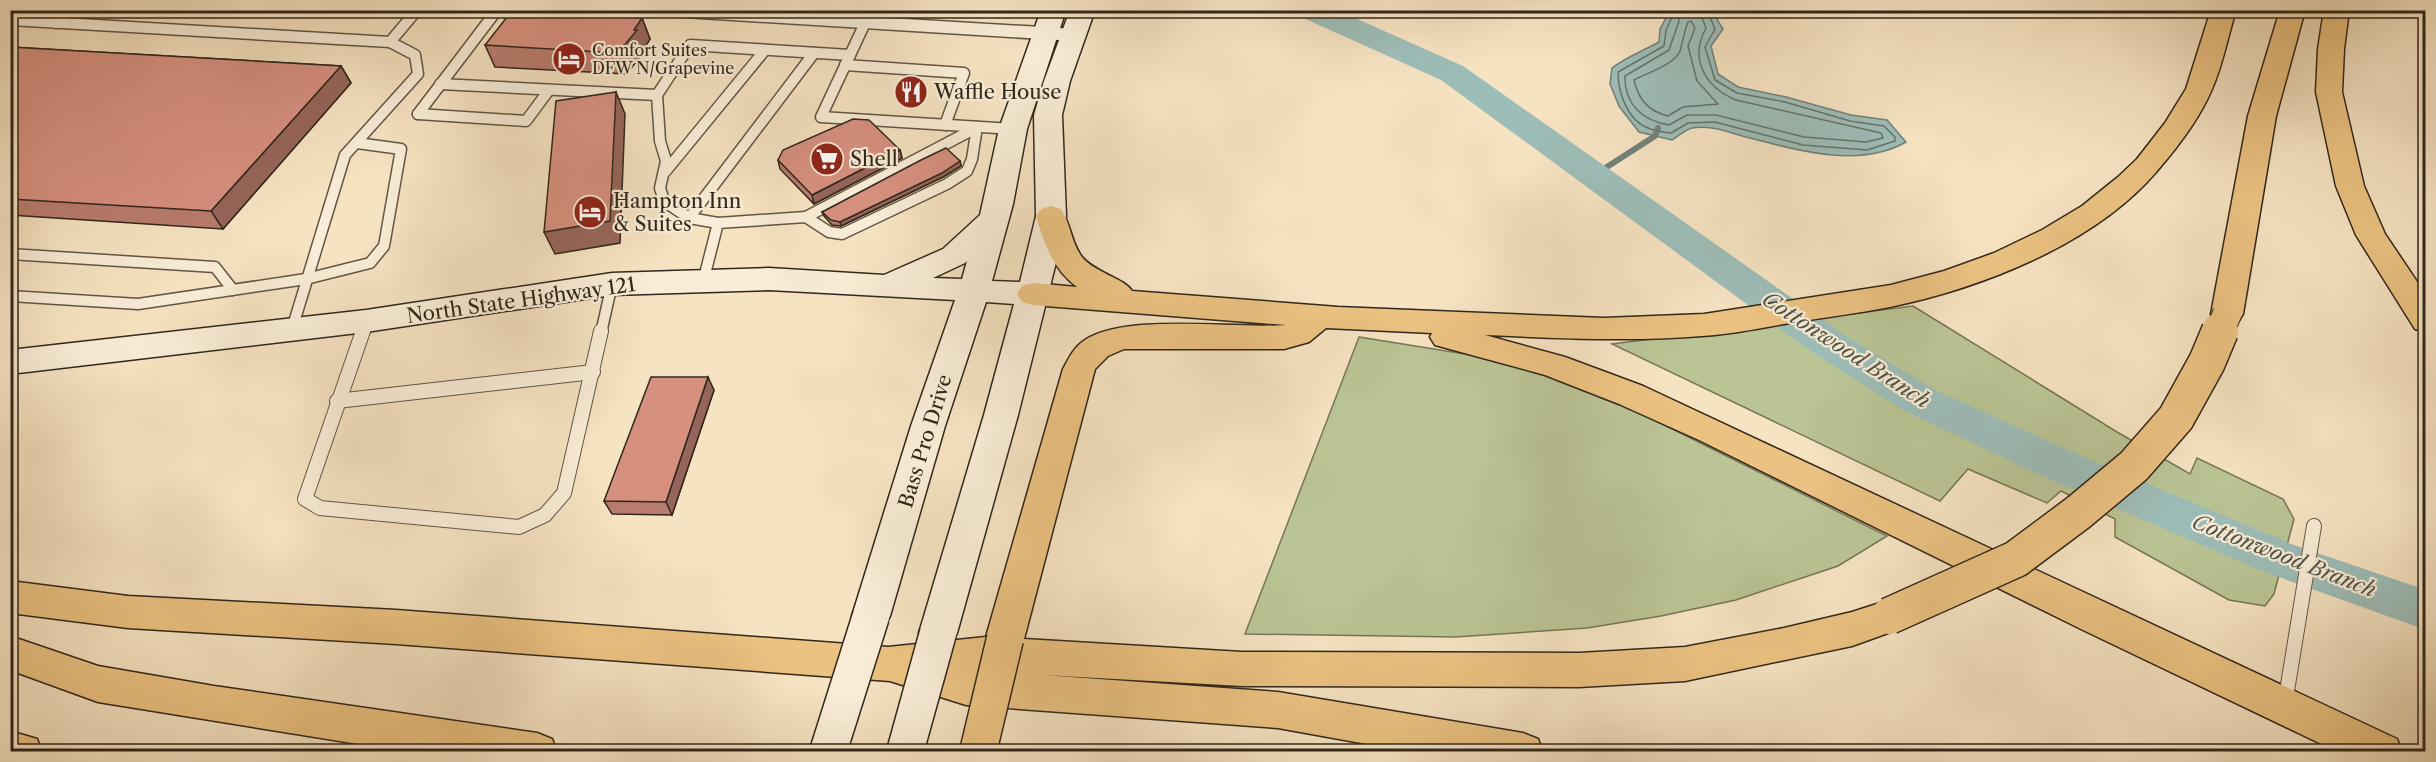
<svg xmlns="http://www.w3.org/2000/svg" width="2436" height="762" font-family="'Libre Caslon Text',serif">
<rect width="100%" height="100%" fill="#f6e3c2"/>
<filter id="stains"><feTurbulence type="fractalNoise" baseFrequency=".00333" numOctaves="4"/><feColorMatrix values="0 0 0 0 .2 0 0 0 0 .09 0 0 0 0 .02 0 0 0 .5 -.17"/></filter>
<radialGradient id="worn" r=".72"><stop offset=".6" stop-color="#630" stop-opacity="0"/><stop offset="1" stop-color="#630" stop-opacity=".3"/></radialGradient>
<g fill="#bac495" stroke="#767658" stroke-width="1.5">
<path d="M1913 306 2117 432 2190 474 2197 458 2283 499 2294 519 2274 594 2265 606 2229 600 2115 537V519L2061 491 2047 503 1968 469 1940 501 1612 344Z"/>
<path d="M1359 337 1515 362 1592 389 1887 536 1838 566 1736 600 1661 616 1587 628 1456 637 1245 634Z"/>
</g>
<path fill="#9dbdb8" stroke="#728179" stroke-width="1.5" d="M1660 11H1712L1723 29 1711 46 1718 74 1738 87 1786 97 1851 115 1887 120 1906 142C1859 169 1796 150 1746 137 1728 132 1711 125 1692 128 1685 130 1678 136 1672 140L1639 132 1619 106 1610 84 1612 68C1626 57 1643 51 1659 42L1660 29 1666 18Z"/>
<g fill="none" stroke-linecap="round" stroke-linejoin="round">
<g stroke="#67726a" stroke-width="1.5">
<path d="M1668 10 1671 19 1666 30 1664 46 1618 72C1618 92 1627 120 1648 128 1655 131 1663 132 1671 133L1688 123 1715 122 1803 145 1867 150 1895 141V137L1884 126 1850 121 1785 102 1737 93 1715 80 1705 47 1715 29 1707 10"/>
<path d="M1677 10 1679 21 1669 50 1625 76C1624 104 1643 121 1669 125L1687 115H1716L1804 137 1866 142 1883 138 1881 133 1736 100C1705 87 1689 59 1706 28L1699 10"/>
<path d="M1691 21 1695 28 1688 46 1697 81 1718 104 1683 107 1668 116C1648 111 1639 100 1634 80 1647 73 1674 65 1680 51 1683 41 1684 32 1688 22Z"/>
</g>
<path stroke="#728179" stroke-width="6" d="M1596 174 1655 136 1658 128"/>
<path fill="#9dbdb8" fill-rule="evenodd" d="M1295 10H1337L1463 66 1840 332 1933 389 2079 455 2294 545 2426 590V630L2262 571 2049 479 1905 411 1812 352 1441 80 1299 16Z"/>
<defs>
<g id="lane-far1">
<path d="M10 20 390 42"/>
<path d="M56 23 71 10"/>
<path d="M865 23 821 117 1013 129"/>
<path d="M845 65 964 73 945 125"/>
<path d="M440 84 657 95 690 45 850 55"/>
<path d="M657 95 660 141 666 161 660 188 664 201 689 218 814 53"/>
<path d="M418 114 526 121 549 90"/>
<path d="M418 114 497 10"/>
<path d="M665 172 765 50"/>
<path d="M806 217 976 128"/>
<path d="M689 218 718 223"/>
<path d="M10 254 215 267 233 290"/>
<path d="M703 282 718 223 806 217 829 232 842 234 947 184 967 171 972 159 977 127"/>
<path d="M10 296 138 304 306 279 370 263 384 246 401 149 357 143"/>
<path d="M292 329 345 155 418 74 415 55 390 42 417 10"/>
<path d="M362 333 366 321"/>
<path d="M601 333 612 284"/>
</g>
<g id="lane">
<path d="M363 331 305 499 320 508 519 527 545 515 564 493 601 331"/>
<path d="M337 401 593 372"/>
<path d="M2285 703 2314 526"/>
</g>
<path id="street" d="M643 10H753L1075 29 1082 31 1084 35 1082 39 1075 41 652 15Z"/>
<path id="secondary" d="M1041 10H1066L1027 129 1013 204 992 281 1020 282 1036 216 1034 115 1044 81 1070 10H1095L1070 81 1062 115 1066 216 1062 238 1018 415 957 633 952 645 938 650 924 645 919 633 984 415 1014 304 986 302 945 426 890 616 884 628 871 632 858 628 852 616 911 426 955 300 769 290 612 295 366 332 10 374V350L366 310 612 273 769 268 884 275 943 249 980 215 999 129ZM967 261 962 279 933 278 965 263Z"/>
<g id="highway">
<path d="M2211 10H2236C2228 36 2223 64 2212 89 2200 118 2177 148 2157 171 2095 244 1982 288 1890 307 1859 313 1827 317 1796 322 1765 327 1734 334 1702 336 1630 342 1557 338 1485 335L1565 357 1643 386 2397 739 2402 752H2338L2083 630 1699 440 1619 404 1545 375 1435 345 1430 337 1432 333 1326 328 1309 342 1284 349H1124L1108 356 1095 369 1024 639 1242 652 1579 653 1685 647 1784 628 1852 612 1889 600 1902 604 1908 616 1902 628 1852 646 1685 681 1579 687 1242 686 1043 675 1278 692 1523 733 1538 739 1543 752H1411L1278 728 966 705 890 681 396 644 128 628 10 613V581L128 596 396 610 888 647 986 637 1063 369C1069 358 1074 347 1085 340 1127 313 1233 329 1286 325L1033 305 1022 302 1017 294 1022 286 1033 283 1077 287C1053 269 1044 244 1036 216L1041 209 1051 206 1061 209C1071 224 1071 243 1082 257 1095 273 1124 278 1132 291L1338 307 1604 318 1704 314 1891 285 1944 271 1994 253 2042 230 2082 206 2118 177 2137 159 2165 123 2186 89Z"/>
<path d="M2280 10H2305L2276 116 2243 314 2238 322 2227 325 2216 322 2211 314 2248 116Z"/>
<path d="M2324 10H2349L2344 49 2342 92 2364 186 2385 234 2426 295V332L2415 329 2356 235 2336 186 2316 92 2318 49Z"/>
<path d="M10 636 98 666 214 686 537 733 552 739 557 752H408L98 702 10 670Z"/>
<path d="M10 731 37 739 42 752H10Z"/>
</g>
</defs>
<use href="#lane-far1" stroke="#625645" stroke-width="13"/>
<use href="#lane" stroke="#625645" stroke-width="16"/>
<use href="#street" stroke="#625645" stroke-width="3"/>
<use href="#secondary" stroke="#31271b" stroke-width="3"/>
<use href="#highway" stroke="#31271b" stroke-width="3"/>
<use href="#lane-far1" stroke="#f9edd7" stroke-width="10"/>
<use href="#lane" stroke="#f9edd7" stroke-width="14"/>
<use href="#street" fill="#f9edd7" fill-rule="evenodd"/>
<use href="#secondary" fill="#f9edd7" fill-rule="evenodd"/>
<use href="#highway" fill="#ebc281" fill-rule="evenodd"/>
<defs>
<g id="secondary-bridge">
<path d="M828 752 871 616"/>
<path d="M905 752 938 633"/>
</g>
<path id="highway-bridge-far1" d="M2219 333 2227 314"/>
<g id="highway-bridge">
<path d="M1889 616 2016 559 2079 512 2134 466 2176 418 2207 362 2220 331"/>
<path d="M978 752 1005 639"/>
</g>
</defs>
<use href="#secondary-bridge" stroke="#31271b" stroke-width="39" stroke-linecap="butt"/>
<use href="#highway-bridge-far1" stroke="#31271b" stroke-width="30" stroke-linecap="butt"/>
<use href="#highway-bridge" stroke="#31271b" stroke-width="39" stroke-linecap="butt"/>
<use href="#secondary-bridge" stroke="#f9edd7" stroke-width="36"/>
<use href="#highway-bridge-far1" stroke="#ebc281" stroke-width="28"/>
<use href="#highway-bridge" stroke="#ebc281" stroke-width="36"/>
</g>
<g fill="#b87c6e" stroke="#31271b" stroke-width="1.5">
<path d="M642 18 650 39 644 48 645 51 626 74 495 67 485 45Z"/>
<path d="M10 47 341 66 351 83 223 229 10 215Z"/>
<path d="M900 150 902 158 814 204 780 169 778 160Z"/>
<path d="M960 161 961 166 943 177 841 226 832 225 824 216 822 212Z"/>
<path d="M714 390 672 515 612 514 604 501Z"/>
</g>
<g fill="#96655a" stroke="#31271b" stroke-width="1.5">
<path d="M642 18 650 39 644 49 645 51 626 74 618 53Z"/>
<path d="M341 66 351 83 223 229 211 211Z"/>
<path d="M616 92 625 114 620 243 555 254 544 232Z"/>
<path d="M900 150 902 158 814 204 812 195Z"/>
<path d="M960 161 961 166 943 177 841 226 840 222Z"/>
<path d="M708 377 714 390 672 515 666 502Z"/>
</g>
<g fill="#d69080" stroke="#31271b" stroke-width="1.5">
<path d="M511 12 642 18 634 30H637L618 53 485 45Z"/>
<path d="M10 47 341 66 211 211 10 199Z"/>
<path d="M616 92 610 221 544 232 556 101Z"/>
<path d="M853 119 869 120 900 150 812 195 778 160 783 150Z"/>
<path d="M946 148 960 161 942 173 840 222 831 220 822 212 921 160Z"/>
<path d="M651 377H708L666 502 604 501Z"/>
</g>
<defs>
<symbol id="hotel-disc" viewBox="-11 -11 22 22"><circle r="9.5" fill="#8f2418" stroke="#f9edd7"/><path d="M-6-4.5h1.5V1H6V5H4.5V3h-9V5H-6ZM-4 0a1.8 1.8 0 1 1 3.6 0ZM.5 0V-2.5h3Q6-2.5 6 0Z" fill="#fff"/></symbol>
<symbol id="restaurant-disc" viewBox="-11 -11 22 22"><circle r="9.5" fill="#8f2418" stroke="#f9edd7"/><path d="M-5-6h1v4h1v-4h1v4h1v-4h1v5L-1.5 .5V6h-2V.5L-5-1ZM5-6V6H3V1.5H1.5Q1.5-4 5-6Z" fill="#fff"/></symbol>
<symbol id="supermarket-disc" viewBox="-11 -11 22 22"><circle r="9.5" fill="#8f2418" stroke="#f9edd7"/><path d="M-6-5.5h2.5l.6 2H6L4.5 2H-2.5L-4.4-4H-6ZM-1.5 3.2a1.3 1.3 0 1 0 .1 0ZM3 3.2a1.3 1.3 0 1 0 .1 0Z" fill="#fff"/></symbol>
</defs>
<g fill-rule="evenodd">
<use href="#hotel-disc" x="550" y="40" width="38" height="38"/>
<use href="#restaurant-disc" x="892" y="73" width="38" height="38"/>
<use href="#supermarket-disc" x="808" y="140" width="38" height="38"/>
<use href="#hotel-disc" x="571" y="193" width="38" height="38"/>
</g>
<g text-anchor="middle" stroke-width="4.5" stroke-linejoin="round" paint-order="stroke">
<g font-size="16" fill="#31271b" stroke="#f9edd7" text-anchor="start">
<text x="592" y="56">Comfort Suites<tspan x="592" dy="18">DFW N/Grapevine</tspan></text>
</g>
<g font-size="20" fill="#31271b" stroke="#f9edd7" text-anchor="start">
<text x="934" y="99">Waffle House</text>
<text x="850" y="166">Shell</text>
<text x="613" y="208">Hampton Inn<tspan x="613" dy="23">&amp; Suites</tspan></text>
</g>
<g font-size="20" fill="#31271b" stroke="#f9edd7">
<text transform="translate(521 300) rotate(-8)" y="7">North State Highway 121</text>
<text transform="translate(925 441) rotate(-73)" y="7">Bass Pro Drive</text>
</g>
<g font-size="21" font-style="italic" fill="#51544a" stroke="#f9edd7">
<text transform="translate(1846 350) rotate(33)" y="7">Cottonwood Branch</text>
<text transform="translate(2284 556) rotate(21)" y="7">Cottonwood Branch</text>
</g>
</g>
<rect width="2436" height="762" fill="none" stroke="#f6e3c2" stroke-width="36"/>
<rect x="12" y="12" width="2412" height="738" fill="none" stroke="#31271b" stroke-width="3"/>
<rect x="18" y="18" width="2400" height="726" fill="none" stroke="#31271b" stroke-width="1.5"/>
<rect width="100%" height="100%" filter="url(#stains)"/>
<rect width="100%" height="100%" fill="url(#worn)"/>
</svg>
